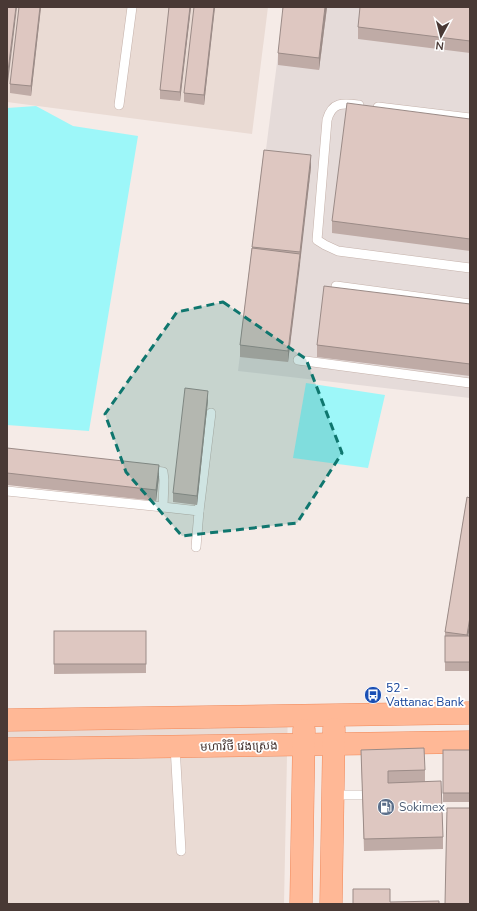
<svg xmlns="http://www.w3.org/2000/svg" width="477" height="911" font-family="'Nunito Sans','Noto Sans Khmer',sans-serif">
<rect width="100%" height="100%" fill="#f5ebe7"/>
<g fill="#eadbd4">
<path d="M7 7H268L252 134 7 102Z"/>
<path d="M288 707 284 904H7V713Z"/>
</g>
<path fill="#e5dbd9" d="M284 7H470V398L238 371Z"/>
<g fill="#9df7f9">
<path d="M36 106 73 126 138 136 89 431 7 425V108Z"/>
<path d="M306 383 385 395 368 468 293 458Z"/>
</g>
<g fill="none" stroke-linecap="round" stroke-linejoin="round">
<defs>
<g id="lane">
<path d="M119 105 132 7"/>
<path d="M359 105C344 103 332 101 327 120L317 240 325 245 338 251 470 268"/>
<path d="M378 107 470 118"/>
<path d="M336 286 470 304"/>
<path d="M298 360 470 383"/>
<path d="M148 470 163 472 164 480 163 507 199 511 196 547"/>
<path d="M7 491 163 507"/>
<path d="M199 511 211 413"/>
<path d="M175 746 181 851"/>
<path d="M333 795H362"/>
</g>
<g id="primary">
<path d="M7 720 470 713"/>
<path d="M7 749 470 742"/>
<path d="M301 904 304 730"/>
<path d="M331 904 334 729"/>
</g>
</defs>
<use href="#lane" stroke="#c5b2ab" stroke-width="10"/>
<use href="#primary" stroke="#f18859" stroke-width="23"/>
<use href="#lane" stroke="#fff" stroke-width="9"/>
<use href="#primary" stroke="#ffb896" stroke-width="22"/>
</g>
<g fill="#bfaba6">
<path d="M41 7 31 96 10 93V84Z"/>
<path d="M169 7H191L180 101 160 99V90Z"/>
<path d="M215 7 204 105 184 102V93Z"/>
<path d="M327 7 319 70 278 65V53Z"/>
<path d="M470 7V53L358 39V27Z"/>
<path d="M470 119V251L332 233V221Z"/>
<path d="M264 150 311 167 288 362 240 357V345Z"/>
<path d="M470 304V376L317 357V345Z"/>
<path d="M208 400 197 505 173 502V493Z"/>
<path d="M7 448 159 477 156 501 7 485Z"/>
<path d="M467 497 468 636H470V671H445V632Z"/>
<path d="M54 631H146V673L54 674Z"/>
<path d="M361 750 425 770V781L443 837V849L364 851Z"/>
<rect x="443" y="750" width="27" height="52"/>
</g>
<g fill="#9b8b87">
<path d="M16 7H17L7 91V79Z"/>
<path d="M40 7H41L31 96V86Z"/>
<path d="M190 7H191L180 101V92Z"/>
<path d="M214 7H215L204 105V95Z"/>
<path d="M325 7H327L319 70V58Z"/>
<path d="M311 155V167L300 264V252Z"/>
<path d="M300 254V265L288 362V351Z"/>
<path d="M208 391V400L197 505V496Z"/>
<path d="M159 465V477L156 501V490Z"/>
<path d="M470 617V626L467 645V635Z"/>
</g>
<g fill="#dec7c1" stroke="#9b8b87">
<path d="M7 7H16L7 79Z"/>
<path d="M19 7H40L31 86 10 84Z"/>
<path d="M169 7H190L180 92 160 90Z"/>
<path d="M194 7H214L204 95 184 93Z"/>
<path d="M283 7H325L319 58 278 53Z"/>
<path d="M360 7H470V41L358 27Z"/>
<path d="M347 103 470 119V239L332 221Z"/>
<path d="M264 150 311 155 300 252 252 247Z"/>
<path d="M252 248 300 254 288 351 240 345Z"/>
<path d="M324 286 470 304V364L317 345Z"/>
<path d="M185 388 208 391 197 496 173 493Z"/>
<path d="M7 448 159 465 156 490 7 473Z"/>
<path d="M467 497 470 498V617L467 635 445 632Z"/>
<rect x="54" y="631" width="92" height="33"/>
<rect x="445" y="636" width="25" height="26"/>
<path d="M424 748 425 770 388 771V783L441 781 443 837 364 839 361 750Z"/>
<rect x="443" y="750" width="27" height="43"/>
<path d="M447 808H470V904H445Z"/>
<path d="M353 889H390V902L439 901V904H353Z"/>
</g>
<path fill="#0f766e" fill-opacity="0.2" stroke="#0f766e" stroke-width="3" stroke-dasharray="8 5" stroke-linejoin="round" d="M223 302 306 359 342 453 297 523 182 536 126 472 105 414 177 312Z"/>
<defs>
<symbol id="bus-disc" viewBox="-11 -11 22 22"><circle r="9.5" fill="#1a4fb4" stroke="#fff"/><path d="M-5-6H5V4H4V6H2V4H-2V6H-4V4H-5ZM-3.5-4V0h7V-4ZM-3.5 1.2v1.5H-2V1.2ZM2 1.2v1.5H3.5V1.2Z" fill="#fff"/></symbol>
<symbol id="fuel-disc" viewBox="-11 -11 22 22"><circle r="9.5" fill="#5c6f8a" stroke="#fff"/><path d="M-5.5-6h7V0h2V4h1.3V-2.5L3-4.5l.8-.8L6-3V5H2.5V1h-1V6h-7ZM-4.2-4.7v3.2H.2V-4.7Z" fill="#fff"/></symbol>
</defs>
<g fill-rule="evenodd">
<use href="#bus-disc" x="363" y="685" width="20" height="20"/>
<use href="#fuel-disc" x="376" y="797" width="20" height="20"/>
</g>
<g text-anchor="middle" stroke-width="3.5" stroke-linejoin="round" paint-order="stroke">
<g font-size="12" fill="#164399" stroke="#fff" text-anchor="start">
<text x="386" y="692">52 -<tspan x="386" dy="14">Vattanac Bank</tspan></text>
</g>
<g font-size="12" fill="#493935" stroke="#fff">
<text transform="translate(239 746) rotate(-1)" y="4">មហាវិថី វេងស្រេង</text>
</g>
<g font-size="12" fill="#4e5e75" stroke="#fff" text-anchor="start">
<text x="399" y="811">Sokimex</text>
</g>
</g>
<rect width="477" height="911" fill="none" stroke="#493935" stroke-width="16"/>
<g transform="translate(441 36) rotate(187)" stroke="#ffffff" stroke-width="3" paint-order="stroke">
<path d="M0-3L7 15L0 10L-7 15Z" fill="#493935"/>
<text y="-6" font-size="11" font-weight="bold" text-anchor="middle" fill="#493935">N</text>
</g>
</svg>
